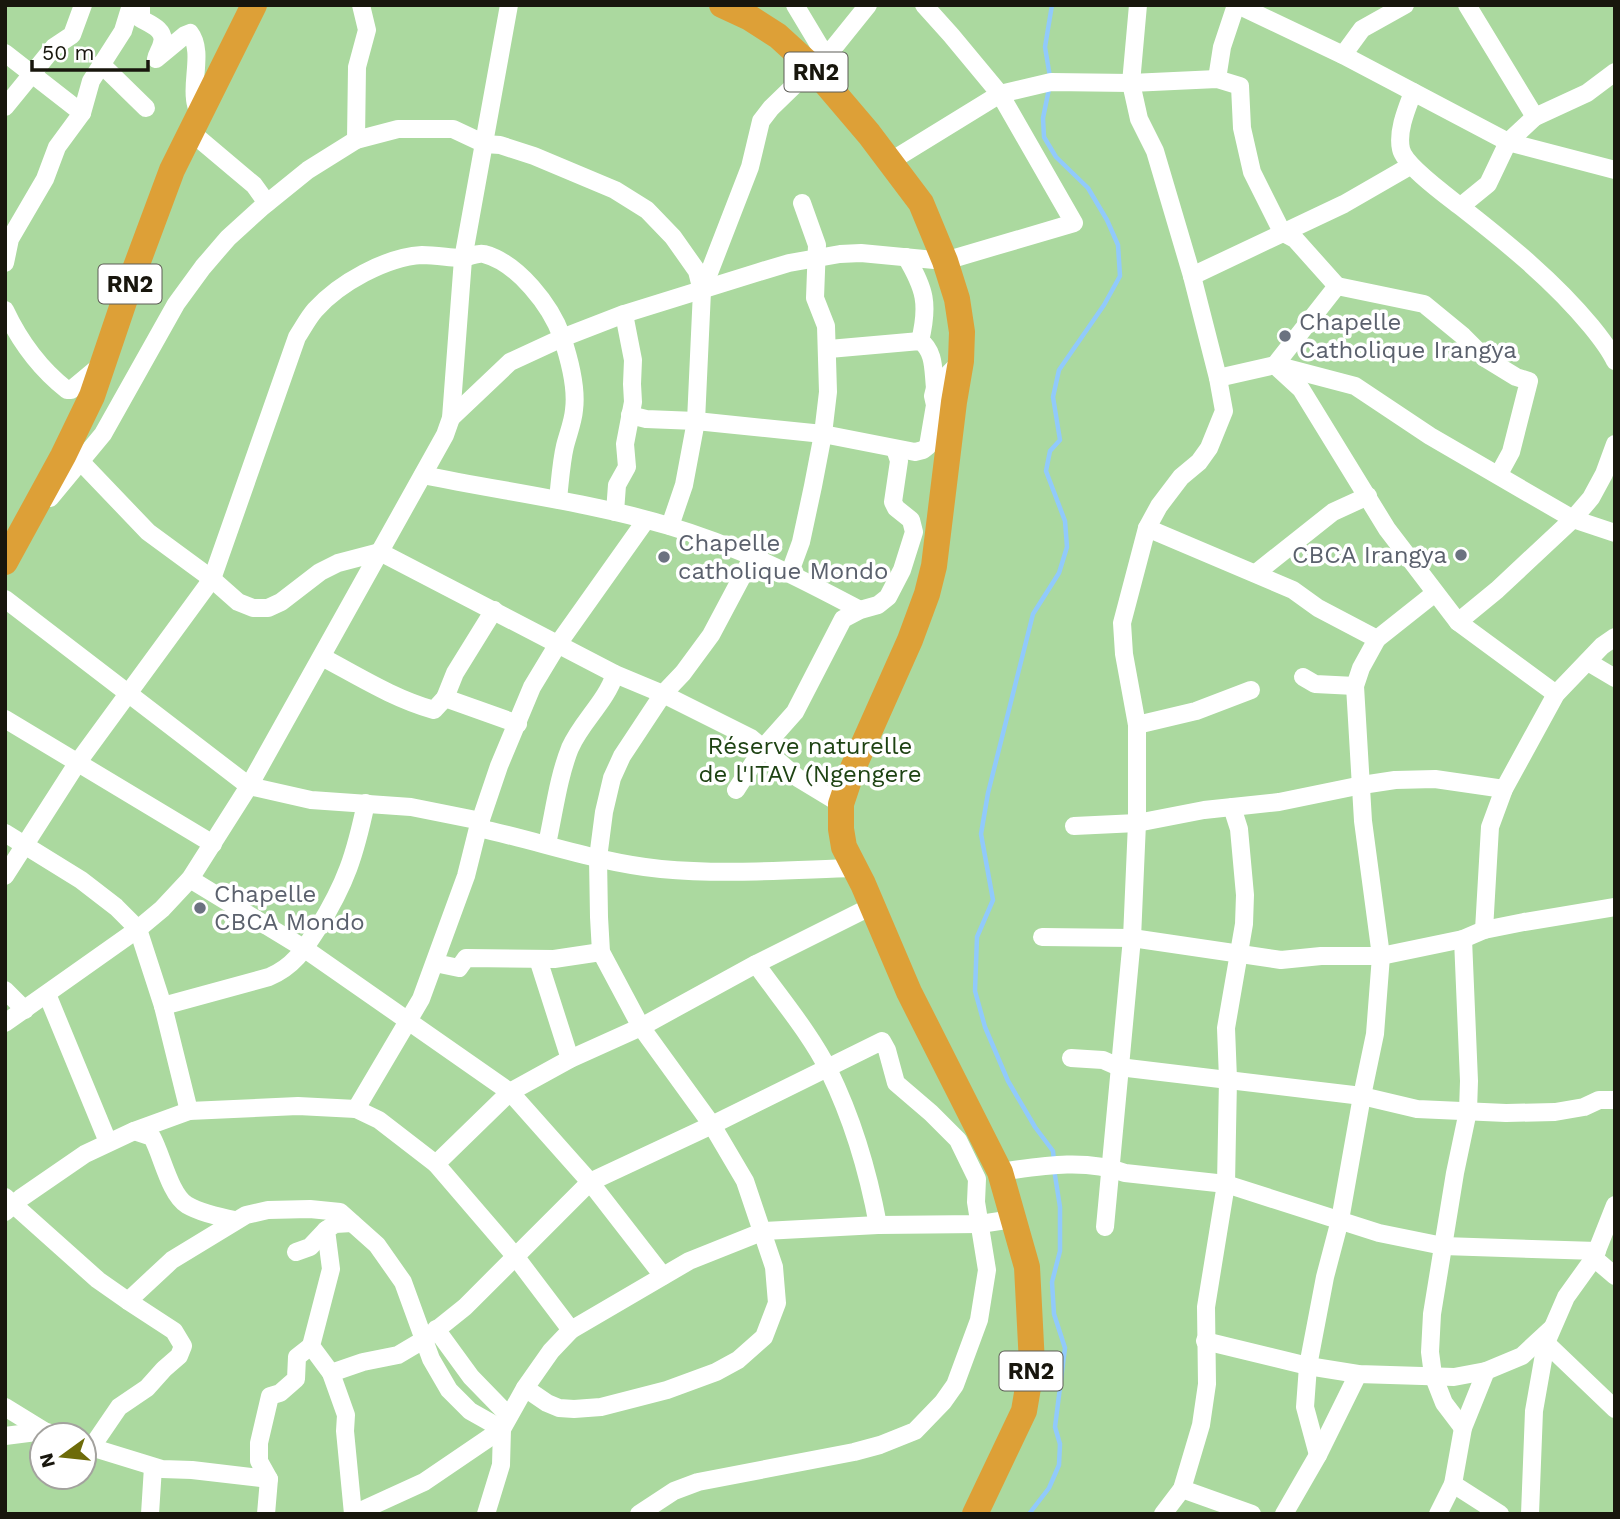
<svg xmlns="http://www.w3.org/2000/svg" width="1620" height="1519" font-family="'Work Sans',sans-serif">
<rect width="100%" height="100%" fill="#fef9e5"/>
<path fill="#abd99f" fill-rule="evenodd" d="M5 5H1615V1514H5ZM42 1435H84V1477H42Z"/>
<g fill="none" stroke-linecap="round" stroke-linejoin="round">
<g stroke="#91cafb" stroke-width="4.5">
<path d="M1050 77 1045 47 1052 5"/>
<path d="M1049 89 1043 118 1044 137 1056 157 1088 188 1107 220 1118 245 1120 276 1104 305 1059 370 1053 397 1060 440 1050 451 1046 471 1065 521 1067 547 1059 573 1033 614 988 793 981 834 993 900 977 937 975 991 985 1027 1008 1081 1035 1127 1053 1151 1054 1161"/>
<path d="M1029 1514 1049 1488 1059 1465 1060 1444 1055 1427 1065 1348 1054 1314 1052 1282 1060 1251V1207L1054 1169"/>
</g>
<g stroke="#fff" stroke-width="18">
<path d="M141 5V19C150 24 166 30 162 43 161 49 157 53 156 59L185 35 190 33C203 50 192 79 195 99 195 104 198 110 199 115"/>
<path d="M795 5 825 55"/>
<path d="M1238 5 1343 55 1508 142 1615 170"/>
<path d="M1467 5 1535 117"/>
<path d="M5 53 82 113"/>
<path d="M1343 55 1362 29 1405 5"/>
<path d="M101 64 146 108"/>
<path d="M1217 79 1222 47 1236 5"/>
<path d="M1413 92C1407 108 1397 131 1401 149 1404 165 1447 196 1461 207 1507 243 1554 281 1591 326 1600 337 1609 348 1615 361"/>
<path d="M5 107 54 47 72 35 83 5"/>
<path d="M191 132 254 185 267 203"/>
<path d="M356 140 357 67 367 30 361 5"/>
<path d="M891 161 1000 94 1051 82 1131 83 1217 79 1240 86 1242 128 1252 172 1282 232 1295 239 1337 286 1275 365"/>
<path d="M1461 206 1488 184 1508 142 1535 117 1587 93 1615 72"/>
<path d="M906 257C925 289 929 304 920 341"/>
<path d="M5 263 10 239 45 179 57 147 82 113 91 81 123 31 131 5"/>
<path d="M1192 276 1344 204 1410 166"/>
<path d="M1337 286 1424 304 1463 336 1485 358 1516 377 1529 381 1511 452 1499 474"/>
<path d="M702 291 750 167 761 121 771 108 835 46 868 5"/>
<path d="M5 310C20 342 39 368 67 390H71L101 365"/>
<path d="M829 349 920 341C935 351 933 371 935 388"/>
<path d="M1277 367 1301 389 1387 529 1458 622 1556 694"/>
<path d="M1218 378 1275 365 1355 386 1430 436 1573 519 1615 533"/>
<path d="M630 415 646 419 696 421 823 434 915 452 923 450 928 446 935 405 933 396 935 388 961 361"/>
<path d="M451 418 510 362 562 338 624 314 759 272 789 263 840 254 861 253 945 261 1074 223 1000 94 951 35 924 5"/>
<path d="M81 462 148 532 212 579 238 602 253 608H268L281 602 320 572 338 563 380 552 615 674 663 694 751 738 798 778 841 804"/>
<path d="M423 475C505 492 589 502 669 526 737 546 798 577 860 610"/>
<path d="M50 498 103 434 176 304 203 267 228 238 261 208 308 170 356 140 398 129H453L485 144 500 145 534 156 615 190 647 210 673 237 697 271 702 291 696 421 684 485 670 526"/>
<path d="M615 512 617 485 627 467 625 444 633 402 632 384 633 360 624 314"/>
<path d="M1147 528 1293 590 1318 608 1377 639"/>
<path d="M790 572 801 542 813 486 823 434 828 392 826 326 815 298 817 245 802 203"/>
<path d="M1256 573 1333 512 1368 496"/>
<path d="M5 599 249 786 311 800 411 807 481 821"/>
<path d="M1458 622 1497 590 1573 519 1591 498 1604 474 1615 444"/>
<path d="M322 657C358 676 394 699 434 710L445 698 455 673 494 610"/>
<path d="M1588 662 1615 678"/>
<path d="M1303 677 1315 684 1355 686"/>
<path d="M445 698 518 724"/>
<path d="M5 719 213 844"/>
<path d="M1137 725 1196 711 1251 690"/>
<path d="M736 790 763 748 795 712 843 619 860 610 878 605 888 597 902 570 914 532 911 520 896 508 893 502 899 461 895 449"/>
<path d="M1074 826 1137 823 1204 810 1279 802 1362 785 1395 780 1435 779 1504 789"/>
<path d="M478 828C539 841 599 863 661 869 725 875 790 870 854 868"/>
<path d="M5 833 81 880 116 907 138 929 163 1006 189 1111"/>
<path d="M547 844C554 813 558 778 570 748 582 721 606 702 615 674"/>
<path d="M5 876 78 762 212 579 297 337C303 328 308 318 315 310 339 283 386 257 422 255 434 255 446 257 459 258 468 259 475 252 484 254 518 263 551 306 562 337 569 358 577 388 574 410 573 422 568 434 565 446 561 463 560 482 558 499"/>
<path d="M190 879 305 949 510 1092 590 1182 663 1276"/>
<path d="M1484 930 1490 827 1504 789 1556 694 1602 646 1615 637"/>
<path d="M1042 937 1132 938 1281 960 1321 956H1381L1463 939 1484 930 1524 922 1615 907"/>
<path d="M538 959 570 1059"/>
<path d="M435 963 459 968 466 958 554 959 601 952"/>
<path d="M756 964C780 998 810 1033 829 1071 853 1120 868 1171 878 1225"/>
<path d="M5 990 25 1010"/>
<path d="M47 994 108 1142"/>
<path d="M163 1006 269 977C293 967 304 950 318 928 346 883 355 855 366 803"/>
<path d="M5 1023 138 929 162 909 190 879 249 786 445 435 451 418 463 259 509 5"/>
<path d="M1071 1058 1103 1060 1119 1067 1362 1096 1417 1109 1506 1113 1555 1112 1584 1107 1599 1100H1615"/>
<path d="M356 1109 421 999 466 876 478 828 499 766 532 687 558 644 646 520"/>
<path d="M134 1131 152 1137C162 1155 170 1195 187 1205 201 1213 219 1217 235 1220"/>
<path d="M436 1164 510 1092 570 1059 641 1027 756 964 872 906"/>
<path d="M1000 1172C1041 1166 1085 1158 1125 1173L1226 1184 1379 1233 1443 1246 1597 1251"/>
<path d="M5 1197 98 1280 128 1301 172 1260 246 1215 268 1210 310 1209 340 1212 377 1245 403 1282 431 1359 449 1390 470 1411 502 1429 424 1482 354 1514"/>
<path d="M5 1212 21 1198 85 1154 134 1131 189 1111 298 1106 356 1109 379 1120 436 1164 515 1256 571 1330"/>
<path d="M352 1223 335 1224 326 1230 331 1269 311 1346 331 1373 346 1415 345 1431 353 1514"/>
<path d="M1105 1227 1132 938 1137 823V725L1124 654 1122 623 1147 528 1159 506 1181 477 1199 462 1209 448 1224 411 1218 378 1192 276 1155 151 1139 119 1131 83 1138 5"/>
<path d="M296 1252 310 1247 326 1230"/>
<path d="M1594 1258 1615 1276"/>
<path d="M436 1329 471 1377 509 1416"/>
<path d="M1205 1341 1308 1366 1358 1374 1454 1377 1486 1371 1522 1356 1551 1329"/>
<path d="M1546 1343 1615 1409"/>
<path d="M331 1373 363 1362 398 1355 425 1339 465 1307 590 1182 712 1125 882 1041 887 1050 896 1083 931 1113 958 1140 977 1179 976 1202 987 1270 979 1320 955 1385 943 1402 915 1431 880 1445 854 1452 698 1482 674 1491 639 1514"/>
<path d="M525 1388 547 1403 559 1408 574 1409 601 1407 667 1390 716 1372 738 1360 764 1337 777 1303 774 1267 745 1181 712 1125 641 1027 601 952 599 917 598 858 604 812 612 778 622 756 663 694 683 673 711 635 753 556"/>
<path d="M5 1407 44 1431 56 1435"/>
<path d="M1463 1428 1444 1403 1433 1375 1430 1352 1432 1314 1455 1173 1468 1111 1469 1081 1463 939"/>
<path d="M5 1436 44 1431"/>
<path d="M84 1445 162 1469 192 1470 269 1479"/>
<path d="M91 1448 119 1407 147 1388 164 1369 179 1356 183 1346 174 1331 128 1301"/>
<path d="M1318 1455 1305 1407 1308 1366 1325 1277 1340 1220 1362 1096 1375 1034 1381 956 1363 821 1355 686 1361 668 1377 639 1435 593"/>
<path d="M1453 1484 1500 1514"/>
<path d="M1182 1489 1252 1514"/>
<path d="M150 1514 153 1467"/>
<path d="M266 1514 269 1479 259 1461V1443L270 1396 280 1393 296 1379 297 1357 311 1346"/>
<path d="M486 1514 501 1465 502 1429 525 1388 551 1351 571 1330 689 1261 764 1231 878 1225 980 1224 1013 1219"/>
<path d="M1163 1514 1182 1489 1201 1425 1207 1384 1206 1307 1226 1184 1228 1079 1226 1028 1244 924 1245 895 1239 829 1232 807"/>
<path d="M1284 1514 1318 1455 1358 1374"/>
<path d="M1438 1514 1453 1484 1463 1428 1486 1371"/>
<path d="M1530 1514 1534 1411 1546 1343 1566 1297 1594 1258 1615 1205"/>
</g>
<g stroke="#dda037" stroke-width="26">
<path d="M722 5 750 18 778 36 812 67 869 134 921 203 945 261 957 299 962 332 961 361 954 402 934 566 927 594 910 640 853 768 841 804V829L844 847 863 884 909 992 1000 1172 1027 1267 1032 1364 1024 1411 975 1514"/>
<path d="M5 562 63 456 92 396 134 272 172 170 254 5"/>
</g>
</g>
<g fill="#6b7280" stroke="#fff" stroke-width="2.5">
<circle cx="1285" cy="336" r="7"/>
<circle cx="1461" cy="555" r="7"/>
<circle cx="664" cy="557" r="7"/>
<circle cx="200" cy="908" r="7"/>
</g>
<g text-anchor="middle" stroke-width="7" stroke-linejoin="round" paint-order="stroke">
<g fill="#fff" stroke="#5d5c56" stroke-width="2">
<rect x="784.5" y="52.5" width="63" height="39" rx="5"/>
<rect x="98.5" y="264.5" width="63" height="39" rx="5"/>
<rect x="999.5" y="1351.5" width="63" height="39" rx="5"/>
</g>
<g font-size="23" font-weight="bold" fill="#18160d">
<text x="816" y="80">RN2</text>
<text x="130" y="292">RN2</text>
<text x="1031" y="1379">RN2</text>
</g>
<g font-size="24" fill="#5b616d" stroke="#fff" text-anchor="start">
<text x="1299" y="330">Chapelle<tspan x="1299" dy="28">Catholique Irangya</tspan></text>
<text x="678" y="551">Chapelle<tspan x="678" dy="28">catholique Mondo</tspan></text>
<text x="1447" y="563" text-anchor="end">CBCA Irangya</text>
<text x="214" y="902">Chapelle<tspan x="214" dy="28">CBCA Mondo</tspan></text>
</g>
<g font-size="24" fill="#1e4313" stroke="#fff">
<text x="810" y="754">Réserve naturelle<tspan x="810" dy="28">de l'ITAV (Ngengere</tspan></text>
</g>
</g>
<rect width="1620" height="1519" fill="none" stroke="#18160d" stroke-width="14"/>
<g transform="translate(63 1456) rotate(255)"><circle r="33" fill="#ffffff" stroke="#a3a29e" stroke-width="2"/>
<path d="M0-5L12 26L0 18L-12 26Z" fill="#6d6b09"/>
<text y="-10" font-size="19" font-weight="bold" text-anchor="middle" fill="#18160d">N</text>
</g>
<path d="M32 60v10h116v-10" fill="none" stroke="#18160d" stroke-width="3.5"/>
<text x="42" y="60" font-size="21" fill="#18160d" stroke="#ffffff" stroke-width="5" paint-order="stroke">50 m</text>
</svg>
